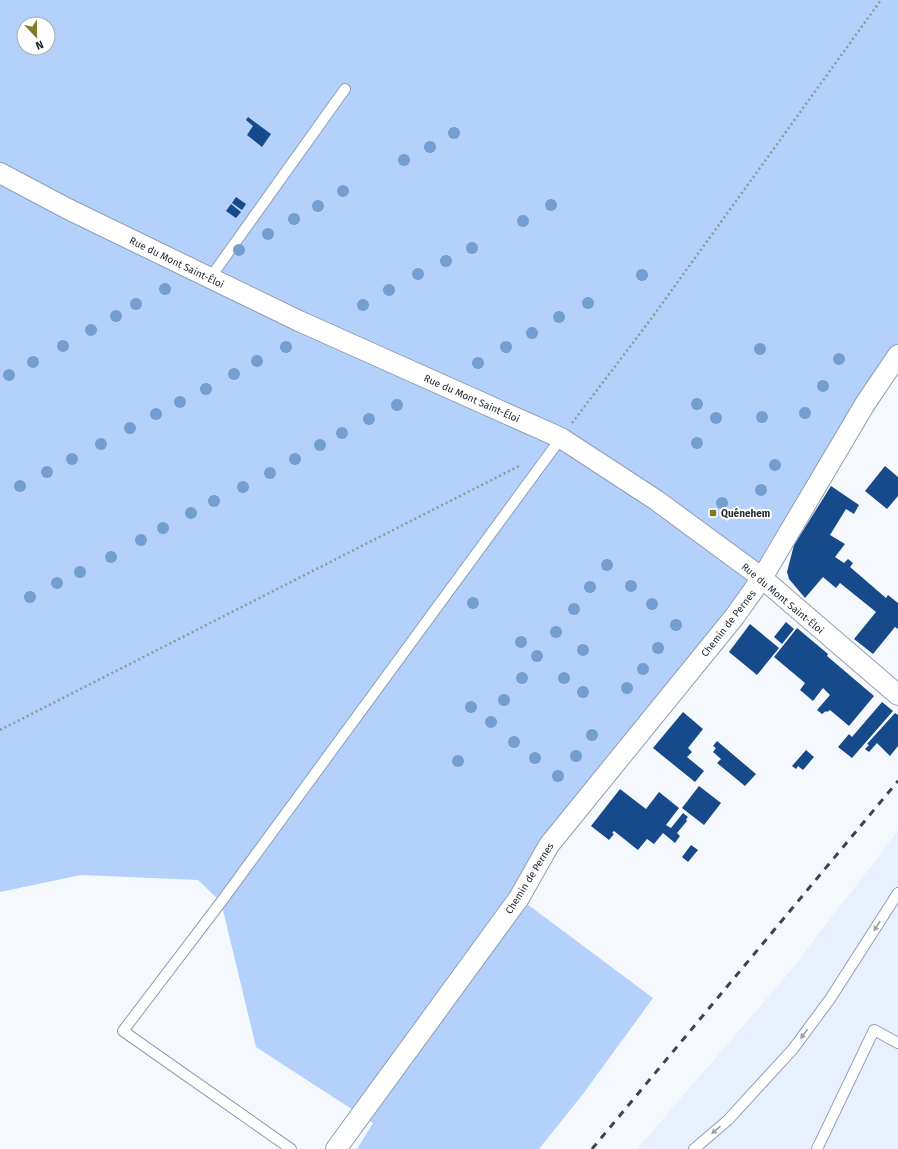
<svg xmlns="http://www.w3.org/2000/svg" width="898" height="1149" font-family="'Fira Sans',sans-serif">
<rect width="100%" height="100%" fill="#f5f9fd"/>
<path fill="#e7f0fc" d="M898 831V1149H637L787 975Z"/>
<path fill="#b3d1fa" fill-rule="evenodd" d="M0 0H898V355L762 578 519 898 653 998 583 1094 539 1149H357L373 1123 256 1047 221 902 198 880 81 875 0 892ZM24 24H48V48H24Z"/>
<g fill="#164a8b">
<path d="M248 117 271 134 262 147 247 135 253 126 246 120Z"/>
<path d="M236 197 246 204 242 210 232 203Z"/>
<path d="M231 204 241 212 236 218 226 211Z"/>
<path d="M885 466 898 477V496L887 509 865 491Z"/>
<path d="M831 486 859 505 854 514 846 509 830 535 845 544 835 557 844 563 848 559 853 563 850 567 886 598 888 595 898 603V629L895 627 873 654 854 639 876 612 840 583 836 588 823 577 805 598 789 579 787 572 794 545Z"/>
<path d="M786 622 794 629 782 644 774 637Z"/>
<path d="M750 624 779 648 757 675 729 652Z"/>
<path d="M797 628 828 654 827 656 874 696 849 726 830 710 827 712 826 711 822 714 817 710 830 695 823 688 813 701 800 690 805 683 774 657Z"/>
<path d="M882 702 893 711 852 758 838 747 849 734 852 737Z"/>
<path d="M683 712 703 729 688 748 692 752 687 757 704 771 695 782 653 748Z"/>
<path d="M895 713 898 715V746L890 756 877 743 869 752 865 749 869 745 867 744Z"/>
<path d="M717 741 756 774 745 786 717 763 721 759 713 752 716 748 713 746Z"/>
<path d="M806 750 814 757 803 770 798 766 796 769 792 766Z"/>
<path d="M699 786 721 803 704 825 682 808Z"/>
<path d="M620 789 646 809 659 792 679 808 666 825 671 828 683 813 688 817 686 819 687 821 677 833 680 836 675 843 663 833 654 844 647 839 638 850 614 831 612 833 614 834 609 840 591 826Z"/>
<path d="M691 845 698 850 688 862 682 857Z"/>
</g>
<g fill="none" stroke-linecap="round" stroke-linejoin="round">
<defs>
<g id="service">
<path d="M210 278 345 89"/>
<path d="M291 1149 123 1031 221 902 561 438"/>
<path d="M694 1149 728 1120 793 1049 830 999 898 893"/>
<path d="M817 1149 874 1030 898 1043"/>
</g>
<g id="minor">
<path d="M0 173 68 209 299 321 561 438 656 500 762 578 898 695"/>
<path d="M336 1149 519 898 549 845 735 616 762 578 865 404 898 355"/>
</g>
</defs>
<use href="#service" stroke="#8f9eb4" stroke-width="12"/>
<use href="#minor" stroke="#8f9eb4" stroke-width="22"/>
<g stroke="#93989e" stroke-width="2.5" stroke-dasharray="2 3" stroke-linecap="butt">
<path d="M572 423 651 319 881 0"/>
<path d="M0 730 521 465"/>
</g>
<use href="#service" stroke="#fff" stroke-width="10"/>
<use href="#minor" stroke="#fff" stroke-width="20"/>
<path stroke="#3d444c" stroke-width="3" stroke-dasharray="7 7" stroke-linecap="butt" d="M592 1149 898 781"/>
</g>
<g fill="#749ecf">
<circle cx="454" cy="133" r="6"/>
<circle cx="430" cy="147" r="6"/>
<circle cx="404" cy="160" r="6"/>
<circle cx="343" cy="191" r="6"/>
<circle cx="551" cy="205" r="6"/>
<circle cx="318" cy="206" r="6"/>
<circle cx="294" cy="219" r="6"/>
<circle cx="523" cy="221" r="6"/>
<circle cx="268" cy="234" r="6"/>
<circle cx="472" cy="248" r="6"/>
<circle cx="239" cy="250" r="6"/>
<circle cx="446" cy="261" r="6"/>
<circle cx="418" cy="274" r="6"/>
<circle cx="642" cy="275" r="6"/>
<circle cx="165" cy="289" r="6"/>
<circle cx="389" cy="290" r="6"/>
<circle cx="588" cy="303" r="6"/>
<circle cx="136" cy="304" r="6"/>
<circle cx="363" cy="305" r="6"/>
<circle cx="116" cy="316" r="6"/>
<circle cx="559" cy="317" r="6"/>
<circle cx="91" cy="330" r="6"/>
<circle cx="532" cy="333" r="6"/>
<circle cx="63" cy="346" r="6"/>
<circle cx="286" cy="347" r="6"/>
<circle cx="506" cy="347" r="6"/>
<circle cx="760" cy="349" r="6"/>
<circle cx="839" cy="359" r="6"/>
<circle cx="257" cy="361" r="6"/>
<circle cx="33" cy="362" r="6"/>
<circle cx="478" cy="363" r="6"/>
<circle cx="234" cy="374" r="6"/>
<circle cx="9" cy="375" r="6"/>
<circle cx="823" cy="386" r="6"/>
<circle cx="206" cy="389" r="6"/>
<circle cx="180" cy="402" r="6"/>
<circle cx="697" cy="404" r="6"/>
<circle cx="397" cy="405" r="6"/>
<circle cx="805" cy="413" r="6"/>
<circle cx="156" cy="414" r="6"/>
<circle cx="762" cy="417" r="6"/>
<circle cx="716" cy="418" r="6"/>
<circle cx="369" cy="419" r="6"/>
<circle cx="130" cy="428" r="6"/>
<circle cx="342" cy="433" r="6"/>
<circle cx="697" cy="443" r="6"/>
<circle cx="101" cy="444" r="6"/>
<circle cx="320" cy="445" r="6"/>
<circle cx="72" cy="459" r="6"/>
<circle cx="295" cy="459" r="6"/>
<circle cx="775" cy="465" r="6"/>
<circle cx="47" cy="472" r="6"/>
<circle cx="270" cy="473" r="6"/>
<circle cx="20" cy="486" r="6"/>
<circle cx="243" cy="487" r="6"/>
<circle cx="761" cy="490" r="6"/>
<circle cx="214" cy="501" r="6"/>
<circle cx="722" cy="503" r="6"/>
<circle cx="191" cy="513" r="6"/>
<circle cx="163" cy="528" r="6"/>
<circle cx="141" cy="540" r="6"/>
<circle cx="111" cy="557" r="6"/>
<circle cx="607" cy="565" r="6"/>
<circle cx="80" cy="572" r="6"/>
<circle cx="57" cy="583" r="6"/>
<circle cx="631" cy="586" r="6"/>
<circle cx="590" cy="587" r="6"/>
<circle cx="30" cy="597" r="6"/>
<circle cx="473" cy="603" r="6"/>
<circle cx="652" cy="604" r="6"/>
<circle cx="574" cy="609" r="6"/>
<circle cx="676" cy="625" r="6"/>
<circle cx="556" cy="632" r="6"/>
<circle cx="521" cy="642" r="6"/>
<circle cx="658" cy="648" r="6"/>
<circle cx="583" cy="650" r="6"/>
<circle cx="537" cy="656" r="6"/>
<circle cx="643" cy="669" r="6"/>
<circle cx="522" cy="678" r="6"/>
<circle cx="564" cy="678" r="6"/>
<circle cx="627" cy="688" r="6"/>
<circle cx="583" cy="692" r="6"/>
<circle cx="504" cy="700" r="6"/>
<circle cx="471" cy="707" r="6"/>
<circle cx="491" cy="722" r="6"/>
<circle cx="592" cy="735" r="6"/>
<circle cx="514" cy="742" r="6"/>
<circle cx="576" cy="756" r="6"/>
<circle cx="535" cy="758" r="6"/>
<circle cx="458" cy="761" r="6"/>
<circle cx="558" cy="776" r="6"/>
</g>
<defs><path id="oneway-solid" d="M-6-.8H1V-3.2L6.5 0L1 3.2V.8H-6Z"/></defs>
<g fill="#9ca0a3">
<use href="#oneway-solid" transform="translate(877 926) rotate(123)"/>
<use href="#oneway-solid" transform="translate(804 1034) rotate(127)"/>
<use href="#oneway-solid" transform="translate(716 1130) rotate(139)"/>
</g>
<rect fill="#817c23" stroke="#fff" stroke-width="1.5" x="709" y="509" width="8" height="8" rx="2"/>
<g text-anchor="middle" stroke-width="4" stroke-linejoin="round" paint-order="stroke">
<g font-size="10" fill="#242b33" stroke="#fff">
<text transform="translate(177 262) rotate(26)" y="4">Rue du Mont Saint-Éloi</text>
<text transform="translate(472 398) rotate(24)" y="4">Rue du Mont Saint-Éloi</text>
<text transform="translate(783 598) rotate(40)" y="4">Rue du Mont Saint-Éloi</text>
<text transform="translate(728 623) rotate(-52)" y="4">Chemin de Pernes</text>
<text transform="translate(529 878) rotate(-58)" y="4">Chemin de Pernes</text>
</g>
<g font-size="10" font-weight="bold" fill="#242b33" stroke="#fff" text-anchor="start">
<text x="721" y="517">Quénehem</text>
</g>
</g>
<g transform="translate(36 36) rotate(158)"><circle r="19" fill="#ffffff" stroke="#a7aaad"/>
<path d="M0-3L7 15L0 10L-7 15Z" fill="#817c23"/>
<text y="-6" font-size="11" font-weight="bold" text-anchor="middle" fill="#242b33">N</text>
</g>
</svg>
